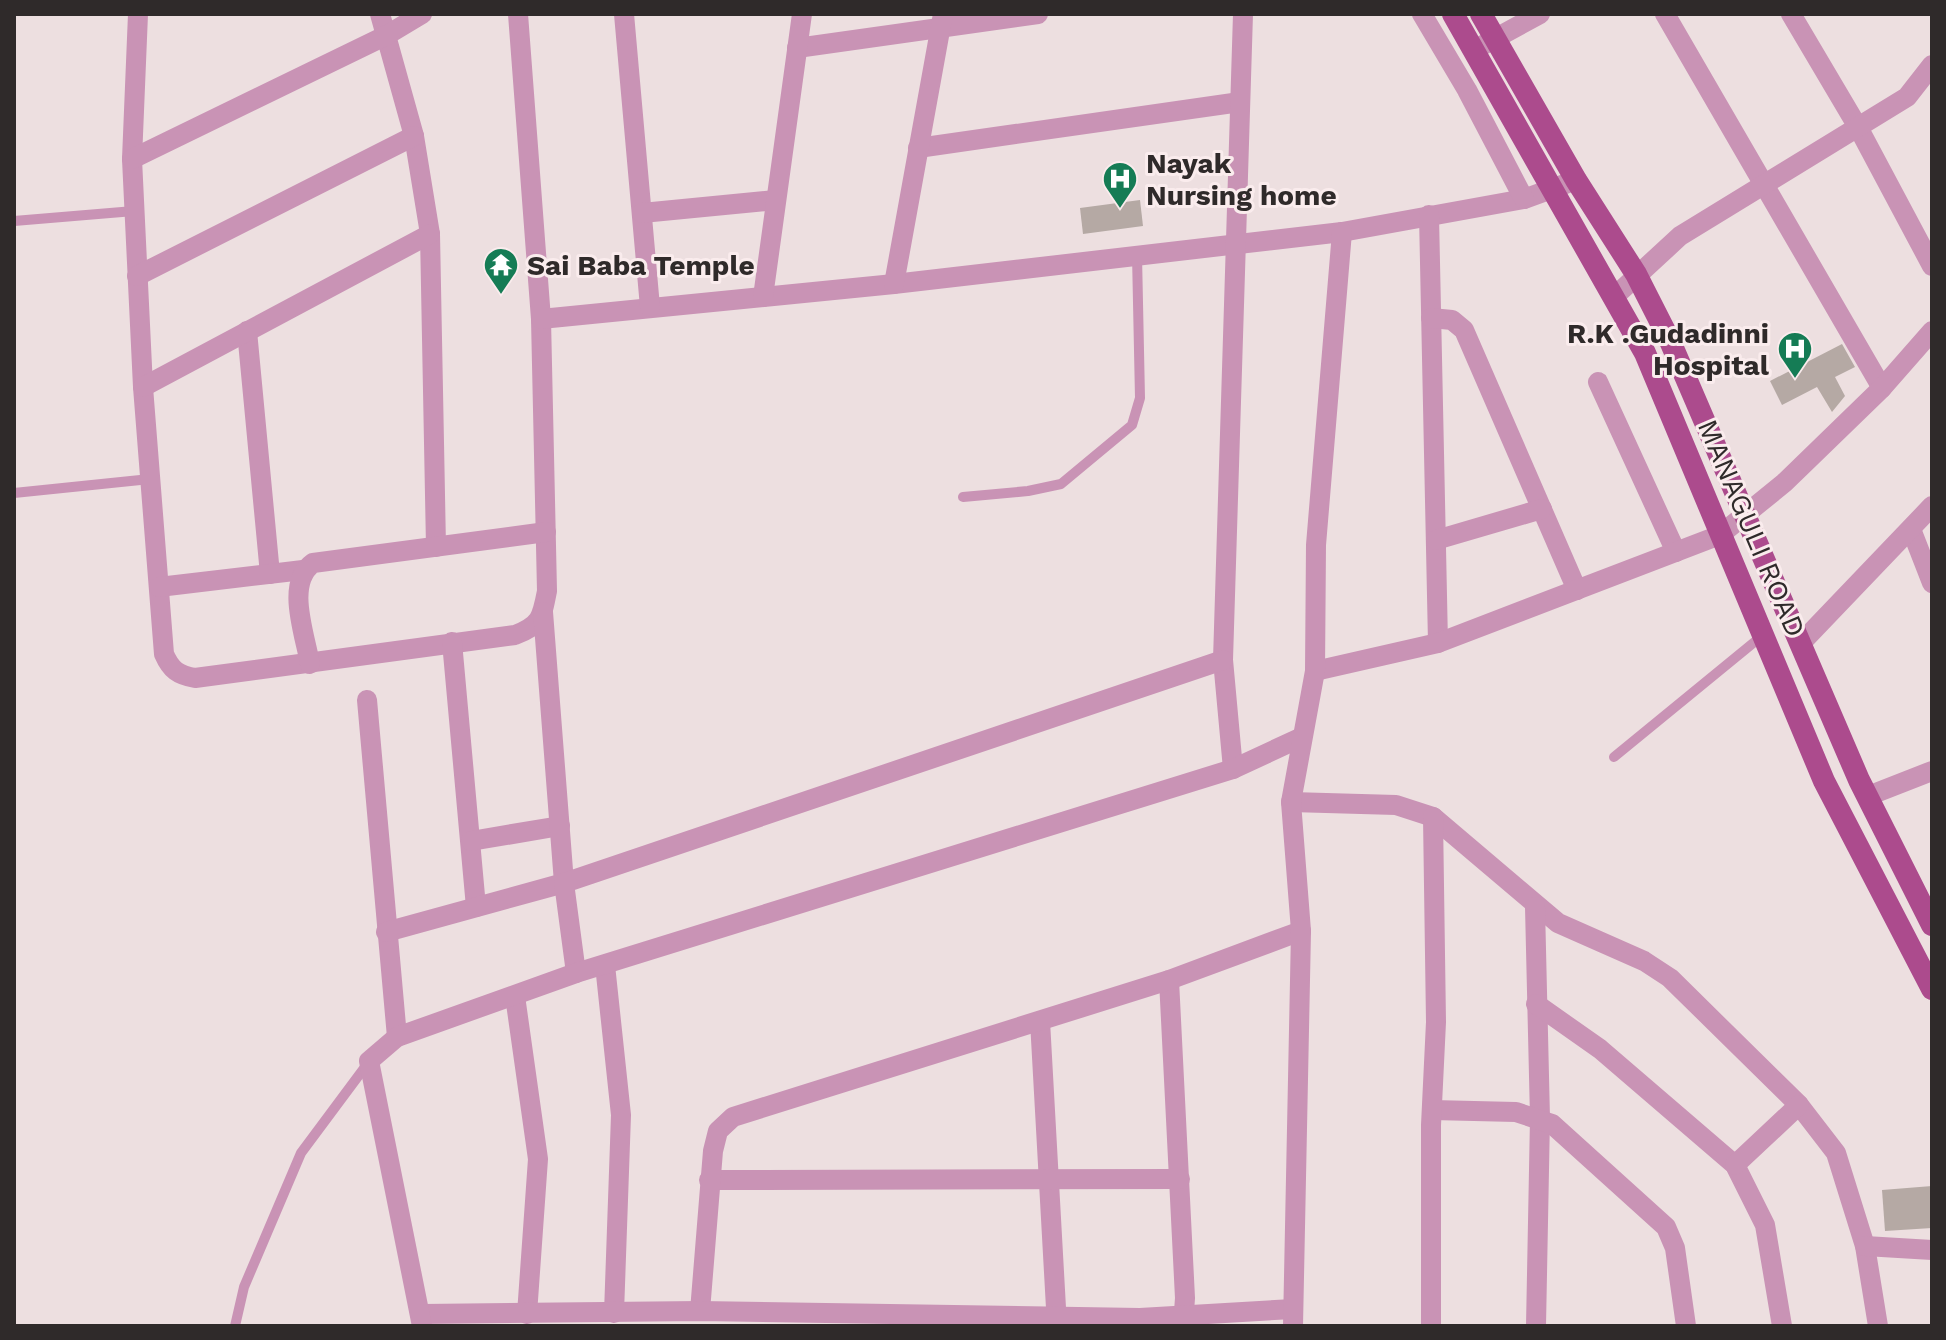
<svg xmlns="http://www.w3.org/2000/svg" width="1946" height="1340" font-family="'Work Sans',sans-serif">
<rect width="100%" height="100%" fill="#eddfe0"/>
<g fill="#b5a9a4">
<path d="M1140 200 1143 226 1083 234 1080 208Z"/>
<path d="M1842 344 1855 367 1835 377 1845 396 1832 412 1817 387 1782 405 1770 381Z"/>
<path d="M1932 1186V1228L1885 1231 1882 1190Z"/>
</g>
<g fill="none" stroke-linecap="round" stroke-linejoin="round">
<g stroke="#c993b5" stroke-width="10">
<path d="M14 221 134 211"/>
<path d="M14 493 150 479"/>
<path d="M963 497 1028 491 1061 484 1132 425 1140 398 1137 255"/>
<path d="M1614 757 1763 635"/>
<path d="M235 1326 244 1287 301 1153 368 1063"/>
</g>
<g stroke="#c993b5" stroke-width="20">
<path d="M138 14 132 159 143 387 164 654C171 670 178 675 195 678L515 635C541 625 542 617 547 591L541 319"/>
<path d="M380 14 414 136 430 234 436 547"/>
<path d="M518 14 541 319 894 284 1342 232 1524 199 1576 180"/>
<path d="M624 14 650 307"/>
<path d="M1422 14 1467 90 1524 199"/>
<path d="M1665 14 1882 388"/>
<path d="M1791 14 1859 129 1932 266"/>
<path d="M797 48 1038 14"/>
<path d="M1474 50 1540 14"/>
<path d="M918 148 1240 102"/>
<path d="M132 159 387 35 422 14"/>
<path d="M642 213 776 200"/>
<path d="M1429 215 1438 643"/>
<path d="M137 276 414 136"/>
<path d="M894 284 943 14"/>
<path d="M763 297 802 14"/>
<path d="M1614 297 1680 236 1907 97 1932 65"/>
<path d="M1431 318 1452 320 1464 330 1577 590"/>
<path d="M247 331 270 574"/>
<path d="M1598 382 1676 552"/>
<path d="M143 387 430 234"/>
<path d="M1911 529 1932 583"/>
<path d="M1436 540 1542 509"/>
<path d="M159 587 303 570"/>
<path d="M452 642 476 907"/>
<path d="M1801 643 1932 506"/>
<path d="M310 664C305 634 285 583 313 563L546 532"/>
<path d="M1315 671 1438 643 1720 535 1784 483 1882 388 1932 331"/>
<path d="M367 700 397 1037"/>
<path d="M1233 769 1223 660 1243 14"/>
<path d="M1868 796 1932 771"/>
<path d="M1291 802 1396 805 1433 817 1558 923 1644 961 1670 978 1799 1105 1836 1153 1865 1246 1878 1326"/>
<path d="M471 841 560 826"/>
<path d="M1535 907 1540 1118 1536 1326"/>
<path d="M386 932 564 883 543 612"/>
<path d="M605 965 621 1115 614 1313"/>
<path d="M576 973 564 883 1223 660"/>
<path d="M1169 980 1185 1298 1183 1326"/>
<path d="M515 996 538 1159 527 1314"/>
<path d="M1536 1004 1600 1049 1735 1165 1765 1225 1782 1326"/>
<path d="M1040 1021 1057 1326"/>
<path d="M1432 1110 1516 1112 1552 1124 1666 1227 1675 1248 1686 1326"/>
<path d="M1735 1165 1799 1105"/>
<path d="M709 1180 1180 1179"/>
<path d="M1865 1246 1932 1250"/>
<path d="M700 1311 713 1151 718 1131 733 1117 1169 980 1301 931"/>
<path d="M422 1314 700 1311 1140 1318 1293 1309"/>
<path d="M422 1326 369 1061 397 1037 576 973 1233 769 1302 737"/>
<path d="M1293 1326 1301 931 1291 802 1315 671 1316 545 1342 232"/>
<path d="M1431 1326V1125L1436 1022 1433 817"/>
</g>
<g stroke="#ac4b8d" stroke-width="22">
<path d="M1453 14 1645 353 1824 781 1932 989"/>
<path d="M1481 14 1576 180 1636 274 1670 341 1859 780 1932 925"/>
</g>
</g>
<defs>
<symbol id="hospital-pin" viewBox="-11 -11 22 30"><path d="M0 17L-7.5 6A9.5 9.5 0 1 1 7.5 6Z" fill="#157c55" stroke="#faeced"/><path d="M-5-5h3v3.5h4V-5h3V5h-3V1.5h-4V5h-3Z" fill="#fff"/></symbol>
<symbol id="temple-pin" viewBox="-11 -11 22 30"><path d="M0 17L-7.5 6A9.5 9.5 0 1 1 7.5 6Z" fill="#157c55" stroke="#faeced"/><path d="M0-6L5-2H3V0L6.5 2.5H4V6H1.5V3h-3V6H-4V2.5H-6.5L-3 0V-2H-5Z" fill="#fff"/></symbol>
</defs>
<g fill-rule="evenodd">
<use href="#hospital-pin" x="1100" y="159" width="40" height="54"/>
<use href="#temple-pin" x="481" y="245" width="40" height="54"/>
<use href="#hospital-pin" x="1775" y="329" width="40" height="54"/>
</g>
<g text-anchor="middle" stroke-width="6" stroke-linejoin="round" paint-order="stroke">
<g font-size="28" font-weight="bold" fill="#2f2a2a" stroke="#faeced" text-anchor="start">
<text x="1146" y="173">Nayak<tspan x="1146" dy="32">Nursing home</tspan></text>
<text x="527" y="275">Sai Baba Temple</text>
<text x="1769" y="343" text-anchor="end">R.K .Gudadinni<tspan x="1769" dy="32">Hospital</tspan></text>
</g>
<g font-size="28" fill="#2f2a2a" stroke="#faeced">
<text transform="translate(1752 528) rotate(67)" y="10">MANAGULI ROAD</text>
</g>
</g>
<rect width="1946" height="1340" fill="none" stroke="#2f2a2a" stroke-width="32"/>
</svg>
